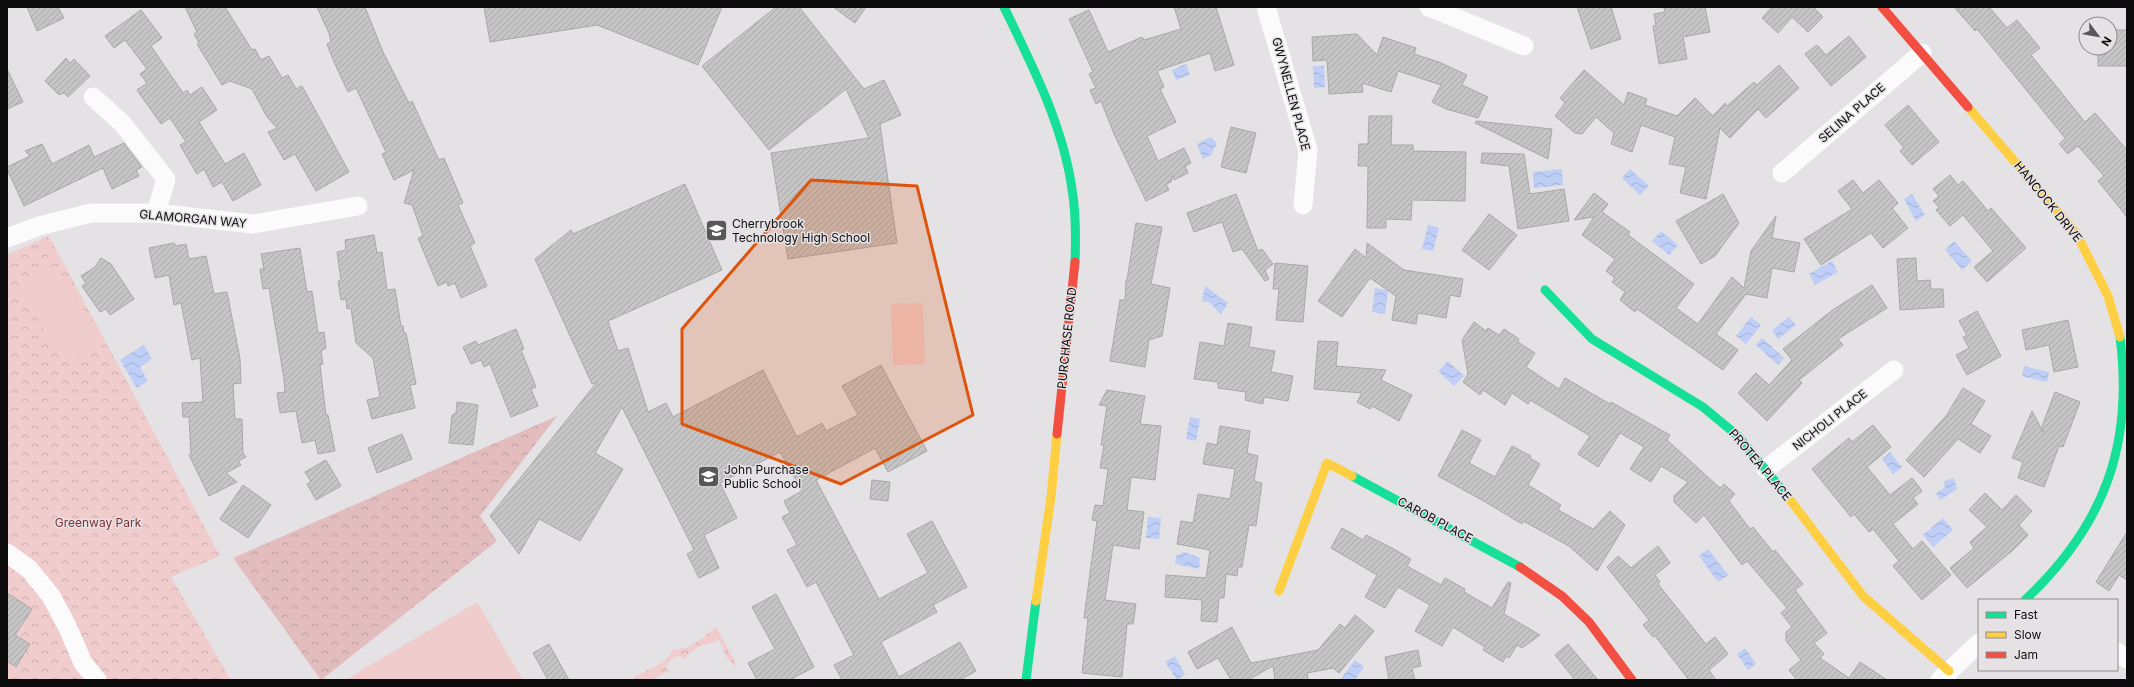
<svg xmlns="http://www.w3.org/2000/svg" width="2134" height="687" font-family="Inter,sans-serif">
<defs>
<pattern id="forest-crowns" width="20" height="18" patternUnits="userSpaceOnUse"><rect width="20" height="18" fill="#e3bdbd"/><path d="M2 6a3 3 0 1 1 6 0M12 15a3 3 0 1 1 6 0" fill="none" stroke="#c2a1a1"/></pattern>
<pattern id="park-crowns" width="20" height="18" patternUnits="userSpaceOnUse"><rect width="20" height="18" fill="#f0cccc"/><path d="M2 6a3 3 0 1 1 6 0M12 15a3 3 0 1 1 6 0" fill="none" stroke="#cdaeae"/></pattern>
<pattern id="water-waves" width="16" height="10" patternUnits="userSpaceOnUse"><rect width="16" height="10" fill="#becef6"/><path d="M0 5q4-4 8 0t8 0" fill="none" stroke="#a2b0d2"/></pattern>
<pattern id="building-hatch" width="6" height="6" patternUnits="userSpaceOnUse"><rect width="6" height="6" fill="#c6c5c6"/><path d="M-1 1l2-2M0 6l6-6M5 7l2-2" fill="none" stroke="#a9a8a9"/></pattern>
</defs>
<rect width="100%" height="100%" fill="#e4e2e4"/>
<path fill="url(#forest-crowns)" d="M557 416 480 516 497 541 321 680 233 558Z"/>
<g fill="url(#park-crowns)">
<path d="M49 236 220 556 171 577 231 680H7V255Z"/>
<path d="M716 627 737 665 735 666 727 658 719 640C703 646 696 644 685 659L677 656 670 660 666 666 668 671 651 680H635L636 676 664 662 674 649C691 651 703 636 716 627Z"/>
</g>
<g fill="#f0cccc">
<path d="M53 266 103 339 68 363 18 290Z"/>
<path d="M923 303 925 364 893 365 891 304Z"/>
<path d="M477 602 523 680H345Z"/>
</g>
<g fill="url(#water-waves)">
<path d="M1186 64 1190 75 1176 80 1172 70Z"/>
<path d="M1313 66H1324L1325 87 1314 88Z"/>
<path d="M1211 137 1217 143 1211 155 1203 159 1197 144Z"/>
<path d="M1562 169 1563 185 1534 188 1533 172Z"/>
<path d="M1630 169 1649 186 1640 195 1622 178Z"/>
<path d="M1912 194 1925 215 1916 221 1904 199Z"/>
<path d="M1428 225 1439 228 1433 251 1422 249Z"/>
<path d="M1661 231 1678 245 1669 255 1652 241Z"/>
<path d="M1954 241 1972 261 1962 270 1945 250Z"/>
<path d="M1832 261 1838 272 1815 285 1809 274Z"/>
<path d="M1205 286 1228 303 1221 314 1209 302H1203L1202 299Z"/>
<path d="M1375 288 1388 290 1385 314 1372 312Z"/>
<path d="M1751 317 1761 325 1746 344 1736 336Z"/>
<path d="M1789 317 1796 325 1778 339 1772 330Z"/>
<path d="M1762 338 1784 358 1778 365 1756 345Z"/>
<path d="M144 345 152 359 140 367 148 381 137 388 120 360Z"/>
<path d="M1448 361 1464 376 1454 386 1438 371Z"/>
<path d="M2024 366 2049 372 2047 382 2022 376Z"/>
<path d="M1190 417 1200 419 1196 441 1186 439Z"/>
<path d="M1890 452 1902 467 1893 474 1882 459Z"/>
<path d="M1954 478 1957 489 1940 500 1936 493 1945 487 1944 481Z"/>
<path d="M1148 517 1161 518 1159 539 1146 538Z"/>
<path d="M1943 518 1953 530 1933 547 1923 535Z"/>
<path d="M1708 549 1728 575 1718 582 1699 556Z"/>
<path d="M1184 552 1200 558 1199 569 1175 564 1176 556Z"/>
<path d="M1745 648 1756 664 1748 670 1737 654Z"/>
<path d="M1175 656 1185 674 1177 680 1165 662Z"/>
<path d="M1355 660 1364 667 1355 680H1340Z"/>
</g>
<g fill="url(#building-hatch)" stroke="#a9a8a9">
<path d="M27 7H58L64 18 37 31Z"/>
<path d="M185 7H225L252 50 255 49 261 60 269 56 282 78 288 75 296 89 302 86 349 172 316 191 295 154 284 160 268 132 277 128 267 117 252 89 230 81 222 85 197 44 199 43 194 34 197 32Z"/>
<path d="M317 7H365L383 52 409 103 412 101 439 160 444 158 463 203 458 205 475 243 470 246 487 286 461 298 455 283 448 286 447 282 438 286 418 238 423 236 412 205 404 203 414 170 394 180 382 154 386 152 356 88 348 92 334 62 327 44 331 42 329 33Z"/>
<path d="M484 7H722L698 65 597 25 490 42Z"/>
<path d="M776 7H799L864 89 884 80 901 115 880 124 897 243 788 259 771 153 869 138 846 89 769 150 702 66Z"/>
<path d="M833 7H866L855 23Z"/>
<path d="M1174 7H1216L1234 65 1215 71 1210 53 1157 71 1164 87 1160 89 1176 122 1147 136 1158 161 1184 148 1191 163 1185 166 1188 173 1174 180 1172 175 1171 182 1166 184 1169 190 1146 201 1114 134 1101 101 1096 104 1090 90 1096 88 1089 74 1093 72 1069 19 1089 10 1108 52 1142 37 1144 40 1181 29Z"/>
<path d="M1577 7H1611L1621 39 1591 49Z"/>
<path d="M1673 7H1705L1710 32 1683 37 1687 59 1659 64 1653 26H1656L1654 14 1665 12 1664 8Z"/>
<path d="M1772 7H1813L1823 17 1808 32 1792 17 1778 33 1762 18Z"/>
<path d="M1954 7H1989L2007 28 2017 20 2040 48 2031 55 2085 122 2095 113 2127 150V217L2098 181 2104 176 2078 146 2068 154 2059 144 2065 138 1977 29 1975 31Z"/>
<path d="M141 10 162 38 151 46 183 93 187 90 190 95 202 87 217 110 199 122 225 164 244 153 261 185 233 201 222 182 213 187 204 169 197 174 180 145 186 142 170 118 161 124 137 90 147 83 140 74 147 69 125 40 114 48 105 36Z"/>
<path d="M2110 30H2127V66H2098V48H2110Z"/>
<path d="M1357 34 1377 55 1383 37 1416 48 1414 54 1439 62 1467 75 1462 85 1488 97 1478 118 1446 109 1432 102 1441 85 1398 71 1391 92 1362 83 1363 92 1329 94 1327 60 1313 61 1312 37Z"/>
<path d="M1849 36 1866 57 1831 86 1805 54 1817 45 1826 55Z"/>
<path d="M66 58 70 63 74 59 90 76 68 97 64 93 59 95 45 81Z"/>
<path d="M1779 65 1799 88 1766 118 1758 109 1730 138 1720 128 1706 199 1680 193 1686 167 1669 164 1675 137 1641 125 1632 152 1611 144 1614 133 1596 117 1582 134 1575 133 1555 116 1565 103 1560 98 1584 70 1624 105 1628 92 1647 99 1645 105 1677 116 1695 98 1713 116 1725 103 1727 106 1754 82 1757 85Z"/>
<path d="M7 69 23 102 7 109Z"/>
<path d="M1908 105 1939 142 1912 165 1900 151 1904 148 1885 125Z"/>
<path d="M1369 116H1392L1391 145H1413V151L1466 152 1465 201 1412 200 1411 220 1386 219V228H1367L1368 166H1358L1359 144H1368Z"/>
<path d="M1476 121 1552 129 1548 159 1475 123Z"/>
<path d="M1231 127 1256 133 1246 173 1221 167Z"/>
<path d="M124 143 142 167 136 170 139 176 112 189 103 168 24 206 7 169V167L30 156 25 151 42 144 52 164 89 145 94 157Z"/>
<path d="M1482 153 1524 154 1530 194 1564 189 1569 221 1518 229 1509 166 1481 163Z"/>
<path d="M1950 175 1958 185 1963 181 1988 211 1991 208 2026 248 1987 282 1974 267 1993 251 1963 215 1950 226 1936 210 1939 207 1933 201 1939 196 1933 189Z"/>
<path d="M1853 180 1863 193 1879 180 1898 203 1892 208 1908 228 1883 248 1871 233 1821 265 1804 239 1852 209 1838 191Z"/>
<path d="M685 184 722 270 608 321 618 351 628 348 648 412 666 403 673 417 763 370 797 437 822 423 826 431 858 415 842 386 881 365 927 451 888 472 875 448 816 480 879 599 928 573 907 534 932 521 967 587 933 605 937 612 881 642 899 677 960 642 976 671 960 680H842L834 665 854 655 816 582 807 587 787 550 797 545 782 517 790 513 784 501 802 491 780 452 720 483 737 518 704 535 719 568 699 578 687 554 694 550 622 407 595 453 623 469 580 541 539 519 519 554 490 516 597 382 592 384 535 259 571 230 573 234Z"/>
<path d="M1594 193 1608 204 1602 212 1630 232 1628 235 1694 284 1676 308 1698 324 1732 277 1744 288 1751 251 1776 216 1772 238 1800 243 1794 272 1772 268 1767 298 1746 294 1716 334 1738 350 1723 370 1637 309 1635 312 1620 300 1625 292 1612 282 1615 278 1606 271 1615 259 1582 235 1594 217 1574 220Z"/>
<path d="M1236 194 1258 251 1262 249 1273 264 1265 270 1269 279 1265 281 1242 249 1233 252 1222 222 1194 232 1187 213 1210 204 1211 206 1212 203Z"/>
<path d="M1723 194 1739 223 1715 256 1701 264 1676 221Z"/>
<path d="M1489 214 1517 235 1489 270 1462 250Z"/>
<path d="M1136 223 1162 227 1151 284 1170 288 1162 336 1149 340 1145 367 1110 361 1120 300H1125L1126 280H1127Z"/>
<path d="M374 235 377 253 382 252 387 290 395 289 401 326H403L404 333H406L416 384 410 385 415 408 372 419 367 400 380 397 373 358 356 343 351 308 347 309 346 299 341 300 338 281 341 280 337 252 346 250 345 240Z"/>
<path d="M174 243 176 246 186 244 189 259 206 256 214 294 227 292 240 359 241 383 233 384 235 419H242L243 453 246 457 238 461 241 465 226 473 237 482 209 496 189 455 191 454 189 417H183L182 403 203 402 200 358 192 360 181 303 174 305 169 275 155 278 149 248Z"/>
<path d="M1367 243 1404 270 1463 279 1460 297 1450 295 1446 318 1418 313 1416 324 1392 320 1396 296 1370 278 1342 317 1318 301 1355 249 1366 258Z"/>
<path d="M300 248 307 292 312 291 318 333 324 332 326 348 321 351 323 364 320 365 326 415H328L335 451 318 454 315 440 302 443 296 411 280 413 277 393 285 392 284 379 269 288 263 289 260 269H264L261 254Z"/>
<path d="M101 258 111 264 134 299 110 315 106 309 100 312 82 286 86 283 81 276 95 267Z"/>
<path d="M1916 258 1917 281 1930 280 1931 289H1943L1944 307 1900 310 1897 259Z"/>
<path d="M1275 263 1308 266 1303 322 1276 320 1279 289H1273Z"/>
<path d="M1872 285 1887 308 1838 339 1843 345 1799 380 1802 383 1767 421 1738 393 1756 373 1769 385 1792 360 1783 349 1834 309Z"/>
<path d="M1977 311 2001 356 1967 375 1956 355 1969 348 1963 337 1967 335 1959 321Z"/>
<path d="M2068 320 2078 367 2054 372 2049 345 2026 350 2022 330Z"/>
<path d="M1474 322 1486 331 1488 328 1499 335 1504 329 1519 339 1518 342 1535 353 1526 367 1559 389 1565 378 1610 404 1611 402 1670 435 1667 440 1720 488 1724 484 1735 494 1729 501 1750 529 1753 527 1773 552 1775 550 1803 584 1795 590 1827 633 1814 643 1824 654 1820 658 1849 678 1860 662 1887 680H1797L1789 670 1801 660 1786 641V632L1792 627 1781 613 1787 608 1747 561 1742 565 1704 515 1696 523 1674 502V496L1688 482 1661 466 1651 482 1630 469 1644 447 1620 433 1598 467 1578 454 1590 436 1530 400 1528 404 1512 393 1505 405 1483 390 1480 395 1463 382 1468 374 1462 340Z"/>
<path d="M1228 323 1252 327 1249 347 1275 351 1271 372 1293 376 1288 401 1264 397 1263 404 1245 400 1246 392 1218 388V382L1194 379 1200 342 1224 346Z"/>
<path d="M516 329 524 349 521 350 536 387 531 389 538 406 511 417 490 364 484 367 481 360 471 364 463 347 476 341 478 345Z"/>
<path d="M1318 341 1338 342 1336 366 1386 370 1381 380 1412 395 1399 421 1372 406 1370 409 1357 402 1362 393 1314 389Z"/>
<path d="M1963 388 1985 401 1971 424 1991 436 1980 453 1958 439 1924 477 1906 460 1946 416Z"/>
<path d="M1107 390 1145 396 1140 424 1161 426 1155 480 1131 477 1127 510 1144 512 1139 549 1113 545 1105 600 1136 604 1133 624H1127L1122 677 1082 673 1088 618H1084L1097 521 1092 520 1095 505 1103 506 1108 469 1100 468 1104 445H1101L1107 406 1099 405Z"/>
<path d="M2055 392 2080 402 2063 447 2059 446 2044 487 2018 478 2023 462 2012 458 2032 411 2043 432 2042 426Z"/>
<path d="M457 402 478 405 473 445 449 443 452 415 456 413Z"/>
<path d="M1873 425 1891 447 1867 467 1890 495 1912 478 1922 491 1913 498 1918 504 1893 524 1913 549 1922 541 1951 575 1922 600 1893 566 1899 561 1873 529 1869 532 1854 514 1851 517 1812 469 1849 438 1852 442Z"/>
<path d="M1220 426 1250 431 1247 453 1258 456 1254 481 1262 483 1256 526 1249 525 1242 567H1238L1237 576 1226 574 1224 598H1219L1217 622 1201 621 1202 600 1165 597 1166 575 1206 578 1210 550 1177 544 1181 521 1193 523 1198 494 1230 499 1235 469 1203 464 1207 443 1217 445Z"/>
<path d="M1462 430 1481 440 1469 463 1495 477 1512 446 1531 456 1530 458 1540 464 1528 485 1561 505 1558 510 1593 529 1610 511 1625 525 1597 571 1569 546 1523 521 1522 524 1482 500 1438 476Z"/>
<path d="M402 434 412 459 377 473 368 448Z"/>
<path d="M326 460 341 486 316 500 307 484 311 482 305 472Z"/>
<path d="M872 480 890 482 888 501 870 499Z"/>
<path d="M243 485 271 505 248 538 220 519Z"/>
<path d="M1985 493 2002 510 2016 495 2032 511 2019 525 2028 535 2012 551 1967 588 1950 568 1974 548 1970 542 1987 527 1969 510Z"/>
<path d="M1342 528 1363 540 1366 535 1392 548 1411 559 1407 566 1441 585 1445 578 1465 589 1464 592 1492 608 1508 582 1511 583 1504 614 1540 635 1522 648 1517 645 1509 658 1506 656 1503 662 1483 650 1485 647 1453 627 1442 646 1415 631 1430 605 1398 587 1385 608 1365 597 1377 575 1331 548Z"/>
<path d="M2127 532V580L2119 575 2109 591 2096 582Z"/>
<path d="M1658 546 1670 563 1655 575 1660 582 1658 584 1706 644 1715 637 1728 654 1709 670 1716 680H1689L1655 636 1653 637 1643 625 1649 620 1607 567 1618 556 1631 568Z"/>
<path d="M7 593 32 609 15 635 30 644 16 667 7 661Z"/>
<path d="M776 594 814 667 790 680H757L748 663 775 649 752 607Z"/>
<path d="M1355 615 1374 631 1339 673 1333 668 1307 673 1308 680H1275L1273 666 1248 680H1231L1218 658 1197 669 1188 652 1232 627 1251 663 1318 650 1340 624 1345 628Z"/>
<path d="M549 644 569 680H548L533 653Z"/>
<path d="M1568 644 1598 680H1575L1555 655Z"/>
<path d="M1418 650 1421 666 1412 668 1415 680H1389L1385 657Z"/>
</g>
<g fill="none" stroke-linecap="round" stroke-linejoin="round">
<g stroke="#fbfbfb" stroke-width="19">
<path d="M1266 7 1308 150 1303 205"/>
<path d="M1429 7 1524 46"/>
<path d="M93 97 122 123 166 179 156 213"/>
<path d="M1782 173 1922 53"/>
<path d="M7 238 39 226 91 213H156L253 224 358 206"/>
<path d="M1766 469 1894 370"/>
<path d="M7 553 29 569 51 596 67 626 83 663 97 680"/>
<path d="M2117 652 2127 659"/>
<path d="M1940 680 1979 643"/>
</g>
<g stroke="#16e098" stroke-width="9">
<path d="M1004 7C1032 65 1063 125 1072 189 1076 213 1076 237 1075 262"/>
<path d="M1545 290 1592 339 1703 407 1738 436 1788 497"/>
<path d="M1352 476 1520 567"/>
<path d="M2025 600C2104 526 2134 445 2120 337"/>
<path d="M1026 680 1036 601"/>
</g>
<g stroke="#ffcf43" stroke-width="9">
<path d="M1968 107 2076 233 2108 296 2120 337"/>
<path d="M1788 497 1863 596 1949 671"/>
<path d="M1279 591 1327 463 1352 476"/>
<path d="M1036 601 1051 497 1057 434"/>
</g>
<g stroke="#f24e42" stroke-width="9">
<path d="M1882 7 1968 107"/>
<path d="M1057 434 1075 262"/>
<path d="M1520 567 1562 596 1589 622 1632 680"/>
</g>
</g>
<path fill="#dd550c" fill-opacity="0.2" stroke="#dd550c" stroke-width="3" stroke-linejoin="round" d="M811 180 917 186 973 415 841 484 682 424V329Z"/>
<defs>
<symbol id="school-square" viewBox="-11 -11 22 22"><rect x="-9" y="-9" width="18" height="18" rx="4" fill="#585758" stroke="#e5e1e5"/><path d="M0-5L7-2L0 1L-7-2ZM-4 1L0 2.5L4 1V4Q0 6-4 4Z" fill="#fff"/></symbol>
</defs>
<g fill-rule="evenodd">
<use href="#school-square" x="704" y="218" width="25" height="25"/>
<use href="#school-square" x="696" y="464" width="25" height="25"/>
</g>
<g text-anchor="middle" stroke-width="3" stroke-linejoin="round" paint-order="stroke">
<g font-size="12" fill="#0d0c0d" stroke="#e5e1e5">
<text transform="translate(1291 94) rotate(75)" y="4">GWYNELLEN PLACE</text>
<text transform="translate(1852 113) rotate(-41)" y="4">SELINA PLACE</text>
<text transform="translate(2048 202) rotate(51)" y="4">HANCOCK DRIVE</text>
<text transform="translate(193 219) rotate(5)" y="4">GLAMORGAN WAY</text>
<text transform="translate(1067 338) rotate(-84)" y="4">PURCHASE ROAD</text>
<text transform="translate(1830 420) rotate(-38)" y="4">NICHOLI PLACE</text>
<text transform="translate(1760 465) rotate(50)" y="4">PROTEA PLACE</text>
<text transform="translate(1435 520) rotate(28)" y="4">CAROB PLACE</text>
</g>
<g font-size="12" fill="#0d0c0d" stroke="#e5e1e5" text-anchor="start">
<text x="732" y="228">Cherrybrook<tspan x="732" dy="14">Technology High School</tspan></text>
<text x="724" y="474">John Purchase<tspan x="724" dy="14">Public School</tspan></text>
</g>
<g font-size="12" fill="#823134" stroke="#e5e1e5">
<text x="98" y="527">Greenway Park</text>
</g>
</g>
<rect width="2134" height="687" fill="none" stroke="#0d0c0d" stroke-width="16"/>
<rect x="1978" y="599" width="140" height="72" fill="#e5e1e5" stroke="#8f8c8f"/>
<rect x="1986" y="612" width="20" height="6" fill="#16e098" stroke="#8f8c8f"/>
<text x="2014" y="619" font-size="12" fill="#0d0c0d">Fast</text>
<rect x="1986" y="632" width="20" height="6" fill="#ffcf43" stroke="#8f8c8f"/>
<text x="2014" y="639" font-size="12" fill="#0d0c0d">Slow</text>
<rect x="1986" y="652" width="20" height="6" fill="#f24e42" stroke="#8f8c8f"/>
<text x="2014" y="659" font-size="12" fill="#0d0c0d">Jam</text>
<g transform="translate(2098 36) rotate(122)"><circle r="19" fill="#e5e1e5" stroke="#8f8c8f"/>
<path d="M0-3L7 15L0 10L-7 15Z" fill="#585758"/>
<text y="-6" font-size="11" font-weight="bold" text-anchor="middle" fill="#0d0c0d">N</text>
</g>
</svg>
